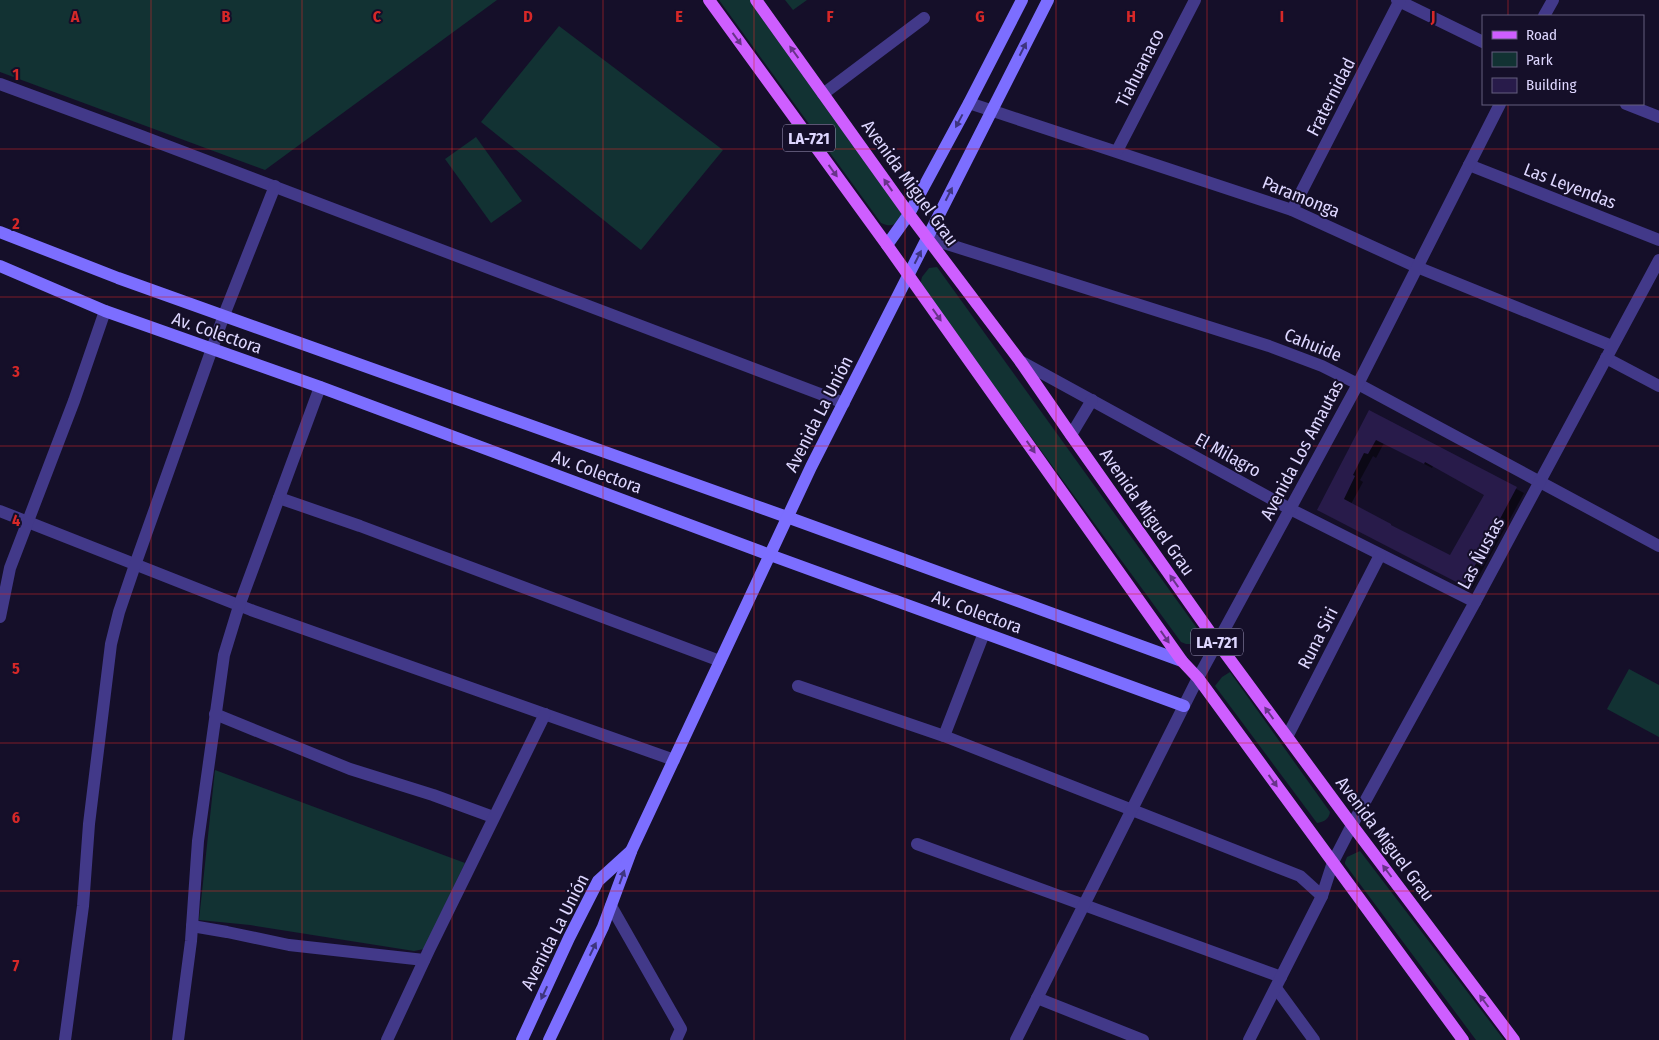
<svg xmlns="http://www.w3.org/2000/svg" width="1659" height="1040" font-family="'Fira Sans Condensed',sans-serif">
<rect width="100%" height="100%" fill="#150f29"/>
<g fill="#123233">
<path d="M0 0H497L265 170 0 72Z"/>
<path d="M719 0H751L902 213C898 225 892 228 881 223Z"/>
<path d="M785 0H807L793 10Z"/>
<path d="M559 26 723 150 641 250 481 122Z"/>
<path d="M476 137 522 201 491 223 445 159Z"/>
<path d="M937 267 1199 631 1198 639 1193 644H1186L1181 642 920 285 922 277 929 268Z"/>
<path d="M1629 669 1659 685V737L1607 709Z"/>
<path d="M1230 672 1330 812C1329 819 1324 822 1317 823L1215 686 1222 677Z"/>
<path d="M215 770 465 863 424 949 414 951 250 925 199 920Z"/>
<path d="M1360 851 1504 1040H1476L1345 864V862L1347 857Z"/>
</g>
<path fill="#0007" fill-rule="evenodd" d="M1369 412 1524 493 1472 589 1326 514ZM1384 443 1432 468 1433 466 1486 494 1451 557 1351 504 1363 482 1360 480 1373 456 1376 458Z"/>
<path fill="#281b4a" fill-rule="evenodd" d="M1369 410 1517 487 1464 586 1317 510ZM1376 440 1424 464 1425 462 1484 495 1450 555 1391 525V524L1344 499 1355 476 1353 475 1364 453 1368 454Z"/>
<g fill="none" stroke-linecap="round" stroke-linejoin="round">
<g stroke="#423989" stroke-width="12">
<path d="M1397 0 1483 42"/>
<path d="M1544 16 1553 0"/>
<path d="M0 84 141 136 844 403"/>
<path d="M823 94 924 18"/>
<path d="M969 103 1292 210 1417 267 1612 346"/>
<path d="M1626 104 1659 117"/>
<path d="M1117 151 1195 0"/>
<path d="M1469 165 1659 240"/>
<path d="M1292 210 1400 0"/>
<path d="M928 238 1269 346 1322 366 1358 384 1659 546"/>
<path d="M1606 358 1659 386"/>
<path d="M1020 361 1290 509 1475 602"/>
<path d="M1071 435 1092 400"/>
<path d="M279 498 360 526 720 661"/>
<path d="M0 511 251 610 674 760"/>
<path d="M0 617 10 568 74 401 105 311"/>
<path d="M798 686 944 736 1300 876 1322 896"/>
<path d="M215 714 350 769 433 795 493 817"/>
<path d="M944 736 984 633"/>
<path d="M1287 737 1380 555"/>
<path d="M917 844 1281 977"/>
<path d="M611 906 681 1029 676 1040"/>
<path d="M192 926 227 932 289 945 424 960"/>
<path d="M1276 988 1314 1040"/>
<path d="M1037 998 1143 1040"/>
<path d="M65 1040 83 906 89 824 111 644 119 612 135 565 224 315 275 186"/>
<path d="M178 1040 191 941 198 841 224 655 239 606 320 387"/>
<path d="M387 1040 429 950 545 714"/>
<path d="M1016 1040 1198 678 1358 384 1500 104"/>
<path d="M1249 1040 1322 896 1333 862 1352 825 1475 602 1659 260"/>
</g>
<g stroke="#7c6eff" stroke-width="12">
<path d="M0 232 118 278 787 517 1182 661"/>
<path d="M887 245 909 214 969 103 1022 0"/>
<path d="M0 266 105 311 320 387 770 555 1184 706"/>
<path d="M522 1040 569 938 598 881 631 851"/>
<path d="M549 1040 603 927 632 849 811 467 1048 0"/>
</g>
<g stroke="#ce5eff" stroke-width="12">
<path d="M709 0 887 245 1182 661 1198 678 1463 1040"/>
<path d="M756 0 909 214 1020 361 1071 435 1217 642 1352 825 1514 1040"/>
</g>
</g>
<defs><path id="oneway-solid" d="M-6-.8H1V-3.2L6.5 0L1 3.2V.8H-6Z" transform="scale(1.25)"/></defs>
<g fill="#683389">
<use href="#oneway-solid" transform="translate(737 39) rotate(54)"/>
<use href="#oneway-solid" transform="translate(794 52) rotate(-126)"/>
<use href="#oneway-solid" transform="translate(833 171) rotate(54)"/>
<use href="#oneway-solid" transform="translate(888 185) rotate(-125)"/>
<use href="#oneway-solid" transform="translate(937 315) rotate(55)"/>
<use href="#oneway-solid" transform="translate(1031 447) rotate(55)"/>
<use href="#oneway-solid" transform="translate(1174 581) rotate(-125)"/>
<use href="#oneway-solid" transform="translate(1165 637) rotate(55)"/>
<use href="#oneway-solid" transform="translate(1269 713) rotate(-126)"/>
<use href="#oneway-solid" transform="translate(1273 781) rotate(54)"/>
<use href="#oneway-solid" transform="translate(1387 871) rotate(-127)"/>
<use href="#oneway-solid" transform="translate(1484 1001) rotate(-127)"/>
</g>
<g fill="#3e357f">
<use href="#oneway-solid" transform="translate(1023 49) rotate(-63)"/>
<use href="#oneway-solid" transform="translate(959 121) rotate(118)"/>
<use href="#oneway-solid" transform="translate(949 194) rotate(-63)"/>
<use href="#oneway-solid" transform="translate(918 257) rotate(-63)"/>
<use href="#oneway-solid" transform="translate(622 877) rotate(-70)"/>
<use href="#oneway-solid" transform="translate(593 949) rotate(-64)"/>
<use href="#oneway-solid" transform="translate(544 993) rotate(115)"/>
</g>
<path fill="none" stroke="#d62828" stroke-width="1" stroke-opacity="0.55" d="M151 0V1040M302 0V1040M452 0V1040M603 0V1040M754 0V1040M905 0V1040M1056 0V1040M1207 0V1040M1357 0V1040M1508 0V16M1508 104V1040M0 149H1659M0 297H1659M0 446H1659M0 594H1659M0 743H1659M0 891H1659"/>
<g text-anchor="middle" stroke-width="4" stroke-linejoin="round" paint-order="stroke">
<g fill="#150f29" stroke="#a29bbf" stroke-width="1">
<rect x="783" y="124.5" width="52" height="27" rx="4"/>
<rect x="1191" y="628.5" width="52" height="27" rx="4"/>
</g>
<g font-size="16" font-weight="bold" fill="#ded7ff">
<text x="809" y="144">LA-721</text>
<text x="1217" y="648">LA-721</text>
</g>
<g font-size="18" fill="#ded7ff" stroke="#150f29">
<text transform="translate(1140 68) rotate(-63)" y="6">Tiahuanaco</text>
<text transform="translate(1331 97) rotate(-63)" y="6">Fraternidad</text>
<text transform="translate(910 183) rotate(54)" y="6">Avenida Miguel Grau</text>
<text transform="translate(1570 186) rotate(21)" y="6">Las Leyendas</text>
<text transform="translate(1301 197) rotate(22)" y="6">Paramonga</text>
<text transform="translate(217 333) rotate(19)" y="6">Av. Colectora</text>
<text transform="translate(1313 345) rotate(22)" y="6">Cahuide</text>
<text transform="translate(819 414) rotate(-63)" y="6">Avenida La Unión</text>
<text transform="translate(1302 450) rotate(-62)" y="6">Avenida Los Amautas</text>
<text transform="translate(1228 455) rotate(29)" y="6">El Milagro</text>
<text transform="translate(597 472) rotate(20)" y="6">Av. Colectora</text>
<text transform="translate(1147 512) rotate(55)" y="6">Avenida Miguel Grau</text>
<text transform="translate(1481 553) rotate(-62)" y="6">Las Ñustas</text>
<text transform="translate(977 612) rotate(20)" y="6">Av. Colectora</text>
<text transform="translate(1318 638) rotate(-63)" y="6">Runa Siri</text>
<text transform="translate(1385 839) rotate(53)" y="6">Avenida Miguel Grau</text>
<text transform="translate(555 932) rotate(-63)" y="6">Avenida La Unión</text>
</g>
</g>
<g font-size="16" text-anchor="middle" font-weight="bold" fill="#d62828" stroke="#150f29" stroke-width="4" stroke-linejoin="round" paint-order="stroke">
<text x="75" y="22">A</text>
<text x="226" y="22">B</text>
<text x="377" y="22">C</text>
<text x="528" y="22">D</text>
<text x="679" y="22">E</text>
<text x="830" y="22">F</text>
<text x="980" y="22">G</text>
<text x="1131" y="22">H</text>
<text x="1282" y="22">I</text>
<text x="1433" y="22">J</text>
<text x="16" y="80">1</text>
<text x="16" y="229">2</text>
<text x="16" y="377">3</text>
<text x="16" y="526">4</text>
<text x="16" y="674">5</text>
<text x="16" y="823">6</text>
<text x="16" y="971">7</text>
</g>
<rect x="1482" y="15" width="162" height="90" fill="#150f29" stroke="#655f7f"/>
<rect x="1492" y="31" width="25" height="8" fill="#ce5eff" stroke="#655f7f"/>
<text x="1526" y="40" font-size="15" fill="#ded7ff">Road</text>
<rect x="1492" y="52" width="25" height="15" fill="#123233" stroke="#655f7f"/>
<text x="1526" y="65" font-size="15" fill="#ded7ff">Park</text>
<rect x="1492" y="78" width="25" height="15" fill="#281b4a" stroke="#655f7f"/>
<text x="1526" y="90" font-size="15" fill="#ded7ff">Building</text>
</svg>
